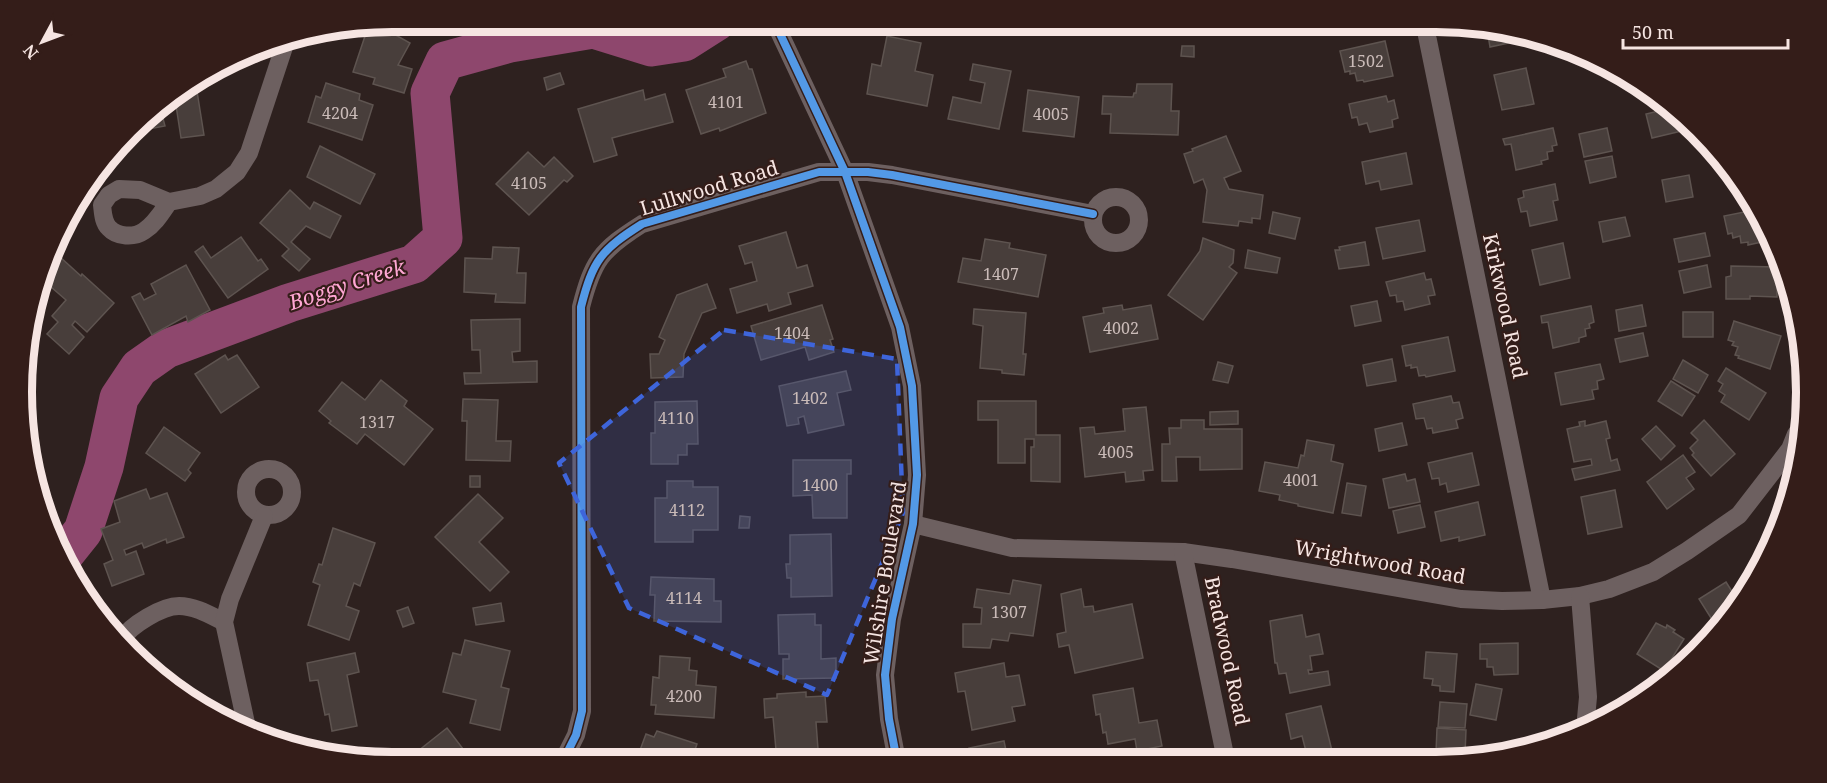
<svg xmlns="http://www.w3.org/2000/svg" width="1827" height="783" font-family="'Noto Serif',serif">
<rect width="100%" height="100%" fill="#2e211f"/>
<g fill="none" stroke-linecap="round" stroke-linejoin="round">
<path stroke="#8e476d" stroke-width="39" d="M63 556 83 531 104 467 119 398 139 368 166 349 289 303 414 264 443 238 430 93 445 61 510 43 593 29 651 47 684 42 717 21"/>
</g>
<g fill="#483e3b" stroke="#5e5450" stroke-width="1.5">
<path d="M1281 21H1306L1307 25 1283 30Z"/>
<path d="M376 24 410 43 398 65 412 69 404 93 373 84 375 78 353 72 365 36 353 29 354 27Z"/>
<path d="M1487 29 1527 36V39L1490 47Z"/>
<path d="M887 36 921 43 915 71 933 75 927 106 867 94 872 64 881 66Z"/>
<path d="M1385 41 1393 76 1364 82 1363 80 1357 81 1355 73 1350 74V71L1345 72 1340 51Z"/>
<path d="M1182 46H1194V57L1181 56Z"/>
<path d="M746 61 749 69H752L766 113 720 131 719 128 701 134 686 90 726 77 723 69Z"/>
<path d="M973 64 1011 71 999 129 948 119 953 97 981 103 985 83 970 80Z"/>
<path d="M1526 68 1534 104 1502 110 1494 75Z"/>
<path d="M560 73 564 84 547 90 544 78Z"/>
<path d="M326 83 360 94 359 100 373 105 362 140 308 122 316 96 321 98Z"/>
<path d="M1137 84H1172L1171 111H1179L1178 135 1110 133 1111 114H1102L1103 96 1133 97 1134 93H1136Z"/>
<path d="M196 85 204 135 181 138 175 99 170 100Z"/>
<path d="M643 90 645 100 665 94 673 122 612 138 617 155 594 162 578 109Z"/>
<path d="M1028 90 1079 97 1074 137 1023 131Z"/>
<path d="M1386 96 1388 102 1394 100 1398 118 1392 120 1393 127 1370 132 1367 123 1359 125 1357 117 1352 118 1349 104Z"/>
<path d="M1671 108 1682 116 1686 130 1652 138 1646 114Z"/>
<path d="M154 109 155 112 161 111 165 126 149 129 148 126 140 129 142 137 124 141 147 113Z"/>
<path d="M1553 128 1557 145 1552 146 1553 151 1547 152 1548 159 1541 161 1542 164 1516 170 1511 144 1505 145 1503 139Z"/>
<path d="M1607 128 1612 151 1584 157 1579 134Z"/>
<path d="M1226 136 1241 171 1224 178 1229 189 1263 195 1260 219 1252 218V223L1239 221 1238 226 1203 222 1207 190 1203 179 1194 183 1184 154 1193 151 1192 149Z"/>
<path d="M320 146 375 174 360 204 307 177Z"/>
<path d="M528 152 544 167 554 157 573 176 567 182 564 180 529 215 496 184Z"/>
<path d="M1406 153 1412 184 1381 190 1379 181 1366 184 1362 162Z"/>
<path d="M1612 156 1616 177 1590 183 1585 161Z"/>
<path d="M1689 175 1693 197 1666 202 1662 180Z"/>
<path d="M1555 184 1558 200 1553 201 1557 220 1530 226 1527 211 1521 212 1518 199 1524 197 1523 191Z"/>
<path d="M290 190 310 209 314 202 341 216 330 238 306 226 291 242 310 259 299 271 282 256 289 249 260 223Z"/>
<path d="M1754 210 1768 228 1771 240 1748 245V242L1741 243 1740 236 1733 238 1732 233 1728 234 1724 216Z"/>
<path d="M1273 212 1300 218 1295 239 1269 233Z"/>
<path d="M1625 217 1630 236 1603 242 1599 222Z"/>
<path d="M1419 220 1425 251 1383 259 1376 228Z"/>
<path d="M786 232 797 268 807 265 813 286 788 293 791 304 769 311 767 304 737 313 730 289 757 281 752 262 745 264 739 246Z"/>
<path d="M1705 233 1710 256 1679 262 1674 239Z"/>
<path d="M241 237 258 261 261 259 268 269 228 298 195 252 203 246 211 258Z"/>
<path d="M1203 238 1234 250 1233 263 1229 267 1237 273 1203 320 1168 295 1200 251Z"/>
<path d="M985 239 1010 243 1009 248 1046 255 1038 297 958 282 963 258 981 261Z"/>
<path d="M1365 242 1369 265 1339 269 1335 250H1340L1339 247Z"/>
<path d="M1563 243 1570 278 1540 285 1532 250Z"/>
<path d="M493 247 519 248 517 273H526L525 303 495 302 496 294 464 292 465 258 492 259Z"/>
<path d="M1248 250 1280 258 1277 273 1245 268Z"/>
<path d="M59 256 81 276 82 274 114 303 87 332 75 321 72 325 84 337 69 354 47 334 58 322 52 316 66 300 51 287 48 290 41 284 47 270Z"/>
<path d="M186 265 210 310 188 322 186 316 152 335 132 297 140 293 144 300 156 294 151 284Z"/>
<path d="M1707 265 1711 287 1684 293 1679 271Z"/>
<path d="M1731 266 1777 267V297L1750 296V299H1726V277L1731 276Z"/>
<path d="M1424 273 1426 280 1431 279 1435 295 1428 296 1430 304 1405 310 1403 301 1397 302 1396 295 1390 296 1386 282Z"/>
<path d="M707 284 716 308 702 313 684 354 683 377 651 378 650 354H659L665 340 659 337 677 295Z"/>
<path d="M1377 301 1381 321 1355 326 1351 306Z"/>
<path d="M822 305 833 339 830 340 834 352 809 360 805 347 761 360 751 326Z"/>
<path d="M1122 305 1123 310 1151 305 1158 339 1090 352 1083 317 1104 313 1103 308Z"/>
<path d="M1642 305 1646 326 1619 331 1616 310Z"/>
<path d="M1591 306 1594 322 1589 324 1590 328 1585 329 1586 336 1579 338V342L1553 348 1548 322 1542 323 1541 316Z"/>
<path d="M974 309 1026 313 1023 354H1026L1024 375 1002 373V370L980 368 983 326 973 324Z"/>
<rect x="1683" y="312" width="30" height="25"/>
<path d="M520 319V351L512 352 513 362 537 361V382L465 384 464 373H481L480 350H472L471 320Z"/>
<path d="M1734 321 1781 336 1770 369 1738 358 1739 356 1735 355 1738 347 1732 345 1734 342 1728 340Z"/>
<path d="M1643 333 1648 356 1620 362 1615 339Z"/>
<path d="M1448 337 1455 371 1426 377 1425 375 1419 376 1417 367 1411 368V365L1406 366 1402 346Z"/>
<path d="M225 355 228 360 237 355 259 387 221 413 195 374Z"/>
<path d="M1392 359 1396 381 1367 386 1363 365Z"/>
<path d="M1683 360 1708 375 1698 393 1673 379Z"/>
<path d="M1218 362 1233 366 1228 383 1213 380Z"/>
<path d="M1600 364 1604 379 1597 381 1598 389 1592 390 1594 399 1561 405 1555 373Z"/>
<path d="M1726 368 1766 393 1749 420 1721 402 1725 395 1719 391 1723 384 1718 381Z"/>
<path d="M846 371 851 390 837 393 844 425 808 433 804 416 798 418 799 424 787 426 779 386Z"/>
<path d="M381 380 407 401 404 406 433 429 404 465 365 434 357 444 329 423 331 421 319 411 342 382 365 400Z"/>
<path d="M1671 381 1695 396 1682 416 1658 401Z"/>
<path d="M1451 396 1453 403 1459 402 1463 418 1456 420 1458 428 1433 433 1432 428 1427 429 1424 418 1416 419 1413 404Z"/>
<path d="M463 399 498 400 496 441H511L510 461 466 460 467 421H462Z"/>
<path d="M697 401 698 444H687V455H678V464H651V433H655V402Z"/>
<path d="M978 401H1036V435H1060V482L1031 481V447H1034V439H1025V463H998V420H978Z"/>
<path d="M1146 407 1153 470 1143 471 1144 480 1126 482 1125 472 1085 477 1080 428 1094 427 1095 434 1125 431 1123 409Z"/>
<path d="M1238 411V424L1210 425V412Z"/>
<path d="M1181 420H1204V429H1242V469L1200 470V457H1176L1177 481H1162V444H1170L1169 428H1181Z"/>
<path d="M1704 420 1735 454 1711 476 1692 455 1694 453 1690 448 1698 440 1691 433Z"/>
<path d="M1585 421V426L1606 421 1610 438 1606 439 1611 461 1617 459 1620 470 1575 480 1572 469 1592 465 1591 459 1574 462 1567 429 1580 426 1579 422Z"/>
<path d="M1402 423 1407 445 1379 451 1375 429Z"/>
<path d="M1656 426 1675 446 1661 460 1642 439Z"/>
<path d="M164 427 200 453 188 470 191 473 185 481 146 453Z"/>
<path d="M1307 440 1334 445 1331 461 1343 464 1333 513 1298 506V504L1279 500 1280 495 1259 491 1265 462 1298 468 1301 455 1304 456Z"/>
<path d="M1472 453 1479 485 1448 492 1446 483 1440 485 1439 478 1432 479 1428 463Z"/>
<path d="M1683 455 1695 472 1686 478 1694 489 1667 509 1647 482Z"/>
<path d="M793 460H851V474H847V518H813L812 495 793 496Z"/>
<path d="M1405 474 1407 481 1415 479 1420 502 1389 508 1383 479Z"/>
<rect x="470" y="476" width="10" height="11"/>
<path d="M667 481H693V487H718V530H693V542H655V498H667Z"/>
<path d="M1347 483 1366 486 1361 516 1342 513Z"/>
<path d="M146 489 150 499 167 493 184 537 167 543 166 539 144 548 142 543 124 550 126 555 136 551 144 574 112 586 104 564 113 560 101 529 120 522 114 501Z"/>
<path d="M1615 490 1622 527 1588 534 1581 497Z"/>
<path d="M478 494 503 518 479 542 509 572 490 591 435 537Z"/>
<path d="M1478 502 1485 535 1459 541V537L1441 541 1435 512Z"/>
<path d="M1420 505 1425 527 1398 533 1393 511Z"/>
<path d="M740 516 750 517 749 528H739Z"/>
<path d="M333 528 375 543 360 586 354 583 346 606 359 611 349 640 308 625 320 585 313 582 319 564 322 565Z"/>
<path d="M831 534 832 596 791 597V578H787L786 564H790V535Z"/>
<path d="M651 577 714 579V601H721V622L654 621 655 595H650Z"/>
<path d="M1013 580 1041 585 1033 636 1010 633 1008 641 992 639 990 648 963 647V624H981L982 608 974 607 977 589 1010 594Z"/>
<path d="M1726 582 1738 601 1730 617 1716 626 1699 599Z"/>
<path d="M1081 589 1084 607 1093 606 1094 612 1132 604 1143 658 1075 673 1069 645 1059 647 1057 634 1066 632 1061 594Z"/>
<path d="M501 603 504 621 476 625 473 608Z"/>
<path d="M408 607 414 623 403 627 397 611Z"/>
<path d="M815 614V625H821V659L836 658V678L783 679V659H789V654H779L778 615Z"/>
<path d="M1302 615 1306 637 1319 634 1323 654 1310 656 1312 670H1308L1309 674 1328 671 1330 685 1290 693 1286 673 1279 674 1277 663H1275L1270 621Z"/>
<path d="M1656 623 1666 628 1667 625 1675 630 1673 632 1684 639 1664 671 1637 654Z"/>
<path d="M465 640 510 651 501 687 509 689 500 730 470 723 476 700 443 692 453 653 461 655Z"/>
<path d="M1518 643V674L1494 675 1493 667H1487V659H1480V644Z"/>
<path d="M1426 652 1457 654 1454 692 1440 691V686L1432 685 1433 679 1424 678Z"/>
<path d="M355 653 359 672 347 675 357 726 332 731 329 714 325 715 318 680 310 681 307 663Z"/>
<path d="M660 656 690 658 689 670 697 671 696 685 716 687 714 718 655 714 656 705H651L653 677 659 678Z"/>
<path d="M1004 663 1006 677 1019 675 1025 705 1012 707 1015 721 972 730 965 691 958 692 955 673Z"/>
<path d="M1476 684 1502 689 1496 720 1470 715Z"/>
<path d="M1133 688 1139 723 1157 720 1162 746 1137 751 1135 739 1108 744 1106 732 1103 733 1100 714 1096 715 1093 695Z"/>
<path d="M806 692V697L825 696 827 722H816L818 749H825V761H777L773 717 765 718 764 699 777 698V694Z"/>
<path d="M1440 702 1467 704 1465 728 1438 727Z"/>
<path d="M1321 706 1333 755 1308 759 1302 736 1291 739 1286 714Z"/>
<path d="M447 728 470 758 465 762H410L408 759Z"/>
<path d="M1437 728 1466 730 1465 754 1436 752Z"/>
<path d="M657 731 697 744 691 761H636L646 734 654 737Z"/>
<path d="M1004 741 1008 760H972L969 748Z"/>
</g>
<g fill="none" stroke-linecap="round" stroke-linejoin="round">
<g stroke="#6d6060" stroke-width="18">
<path d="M774 21 845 172 900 327 912 386 917 475 913 524 892 619 885 675 889 719 897 761"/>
<path d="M1424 21 1542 600"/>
<circle cx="1116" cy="220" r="23"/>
<path d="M169 202C162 212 155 224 144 231 134 238 117 237 109 228 103 222 103 213 102 205L109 195 119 189 140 190 169 202 200 196 216 189 237 172 249 153 287 38"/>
<circle cx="269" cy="492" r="23"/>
<path d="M913 524 1012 548 1183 552 1232 559 1461 599 1502 601 1542 600 1580 596 1609 589 1653 572 1687 551 1739 515 1790 449 1796 434"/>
<path d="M1183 552 1226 760"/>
<path d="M1580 596 1588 697 1585 729"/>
<path d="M122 639C131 625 162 606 179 606 195 606 210 615 224 622"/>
<path d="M247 728 224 622 230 599 264 516"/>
<path d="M563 761 576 735 582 711 581 307C593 260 601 250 642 224L819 172H868L892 175 1093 214"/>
</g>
<defs>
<g id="cycleway">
<path d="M774 21 845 172 900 327 912 386 917 475 913 524 892 619 885 675 889 719 897 761"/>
<path d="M563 761 576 735 582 711 581 307C593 260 601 250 642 224L819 172H868L892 175 1093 214"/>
</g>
</defs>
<use href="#cycleway" stroke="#341d19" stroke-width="11"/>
<use href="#cycleway" stroke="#5399e6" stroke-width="8"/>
</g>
<path fill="#3e65da" fill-opacity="0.2" stroke="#3e65da" stroke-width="4.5" stroke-dasharray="12 8" stroke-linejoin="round" d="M724 330 897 359 903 513 827 695 629 608 559 463Z"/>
<g text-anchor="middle" stroke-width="4.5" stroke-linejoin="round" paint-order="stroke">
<g font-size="16" fill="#cabbb8">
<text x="1366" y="67">1502</text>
<text x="726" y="108">4101</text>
<text x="340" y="119">4204</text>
<text x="1051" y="120">4005</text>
<text x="529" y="189">4105</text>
<text x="1001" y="280">1407</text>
<text x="1121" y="334">4002</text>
<text x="792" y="339">1404</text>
<text x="810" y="404">1402</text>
<text x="676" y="424">4110</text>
<text x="377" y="428">1317</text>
<text x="1116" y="458">4005</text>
<text x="1301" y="486">4001</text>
<text x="820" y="491">1400</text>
<text x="687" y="516">4112</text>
<text x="684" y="604">4114</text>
<text x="1009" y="618">1307</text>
<text x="684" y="702">4200</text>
</g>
<g font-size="20" fill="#f6e5e2" stroke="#341d19">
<text transform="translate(709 188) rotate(-17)" y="7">Lullwood Road</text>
<text transform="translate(1505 306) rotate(78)" y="7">Kirkwood Road</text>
<text transform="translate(1380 562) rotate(10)" y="7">Wrightwood Road</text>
<text transform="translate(885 573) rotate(-81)" y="7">Wilshire Boulevard</text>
<text transform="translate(1227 651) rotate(78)" y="7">Bradwood Road</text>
</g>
<g font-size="21" font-style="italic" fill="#ffa7d4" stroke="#341d19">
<text transform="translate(347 285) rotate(-18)" y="7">Boggy Creek</text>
</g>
</g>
<path d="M0 0H1827V783H0ZM392 32H1436A360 360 0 0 1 1796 392V392A360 360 0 0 1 1436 752H392A360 360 0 0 1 32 392V392A360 360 0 0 1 392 32Z" fill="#341d19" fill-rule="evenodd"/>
<path fill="none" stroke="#f6e5e2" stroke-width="8" d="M392 32H1436A360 360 0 0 1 1796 392V392A360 360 0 0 1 1436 752H392A360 360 0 0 1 32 392V392A360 360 0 0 1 392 32Z"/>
<g transform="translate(42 42) rotate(229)" stroke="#341d19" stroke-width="4.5" paint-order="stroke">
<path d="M0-4.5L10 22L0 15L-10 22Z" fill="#f6e5e2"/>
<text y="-9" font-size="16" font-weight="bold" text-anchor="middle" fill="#f6e5e2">N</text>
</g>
<path d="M1623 39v9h165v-9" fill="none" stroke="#f6e5e2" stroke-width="3"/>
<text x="1632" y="39" font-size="18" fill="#f6e5e2" stroke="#341d19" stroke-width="4.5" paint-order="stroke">50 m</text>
</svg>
